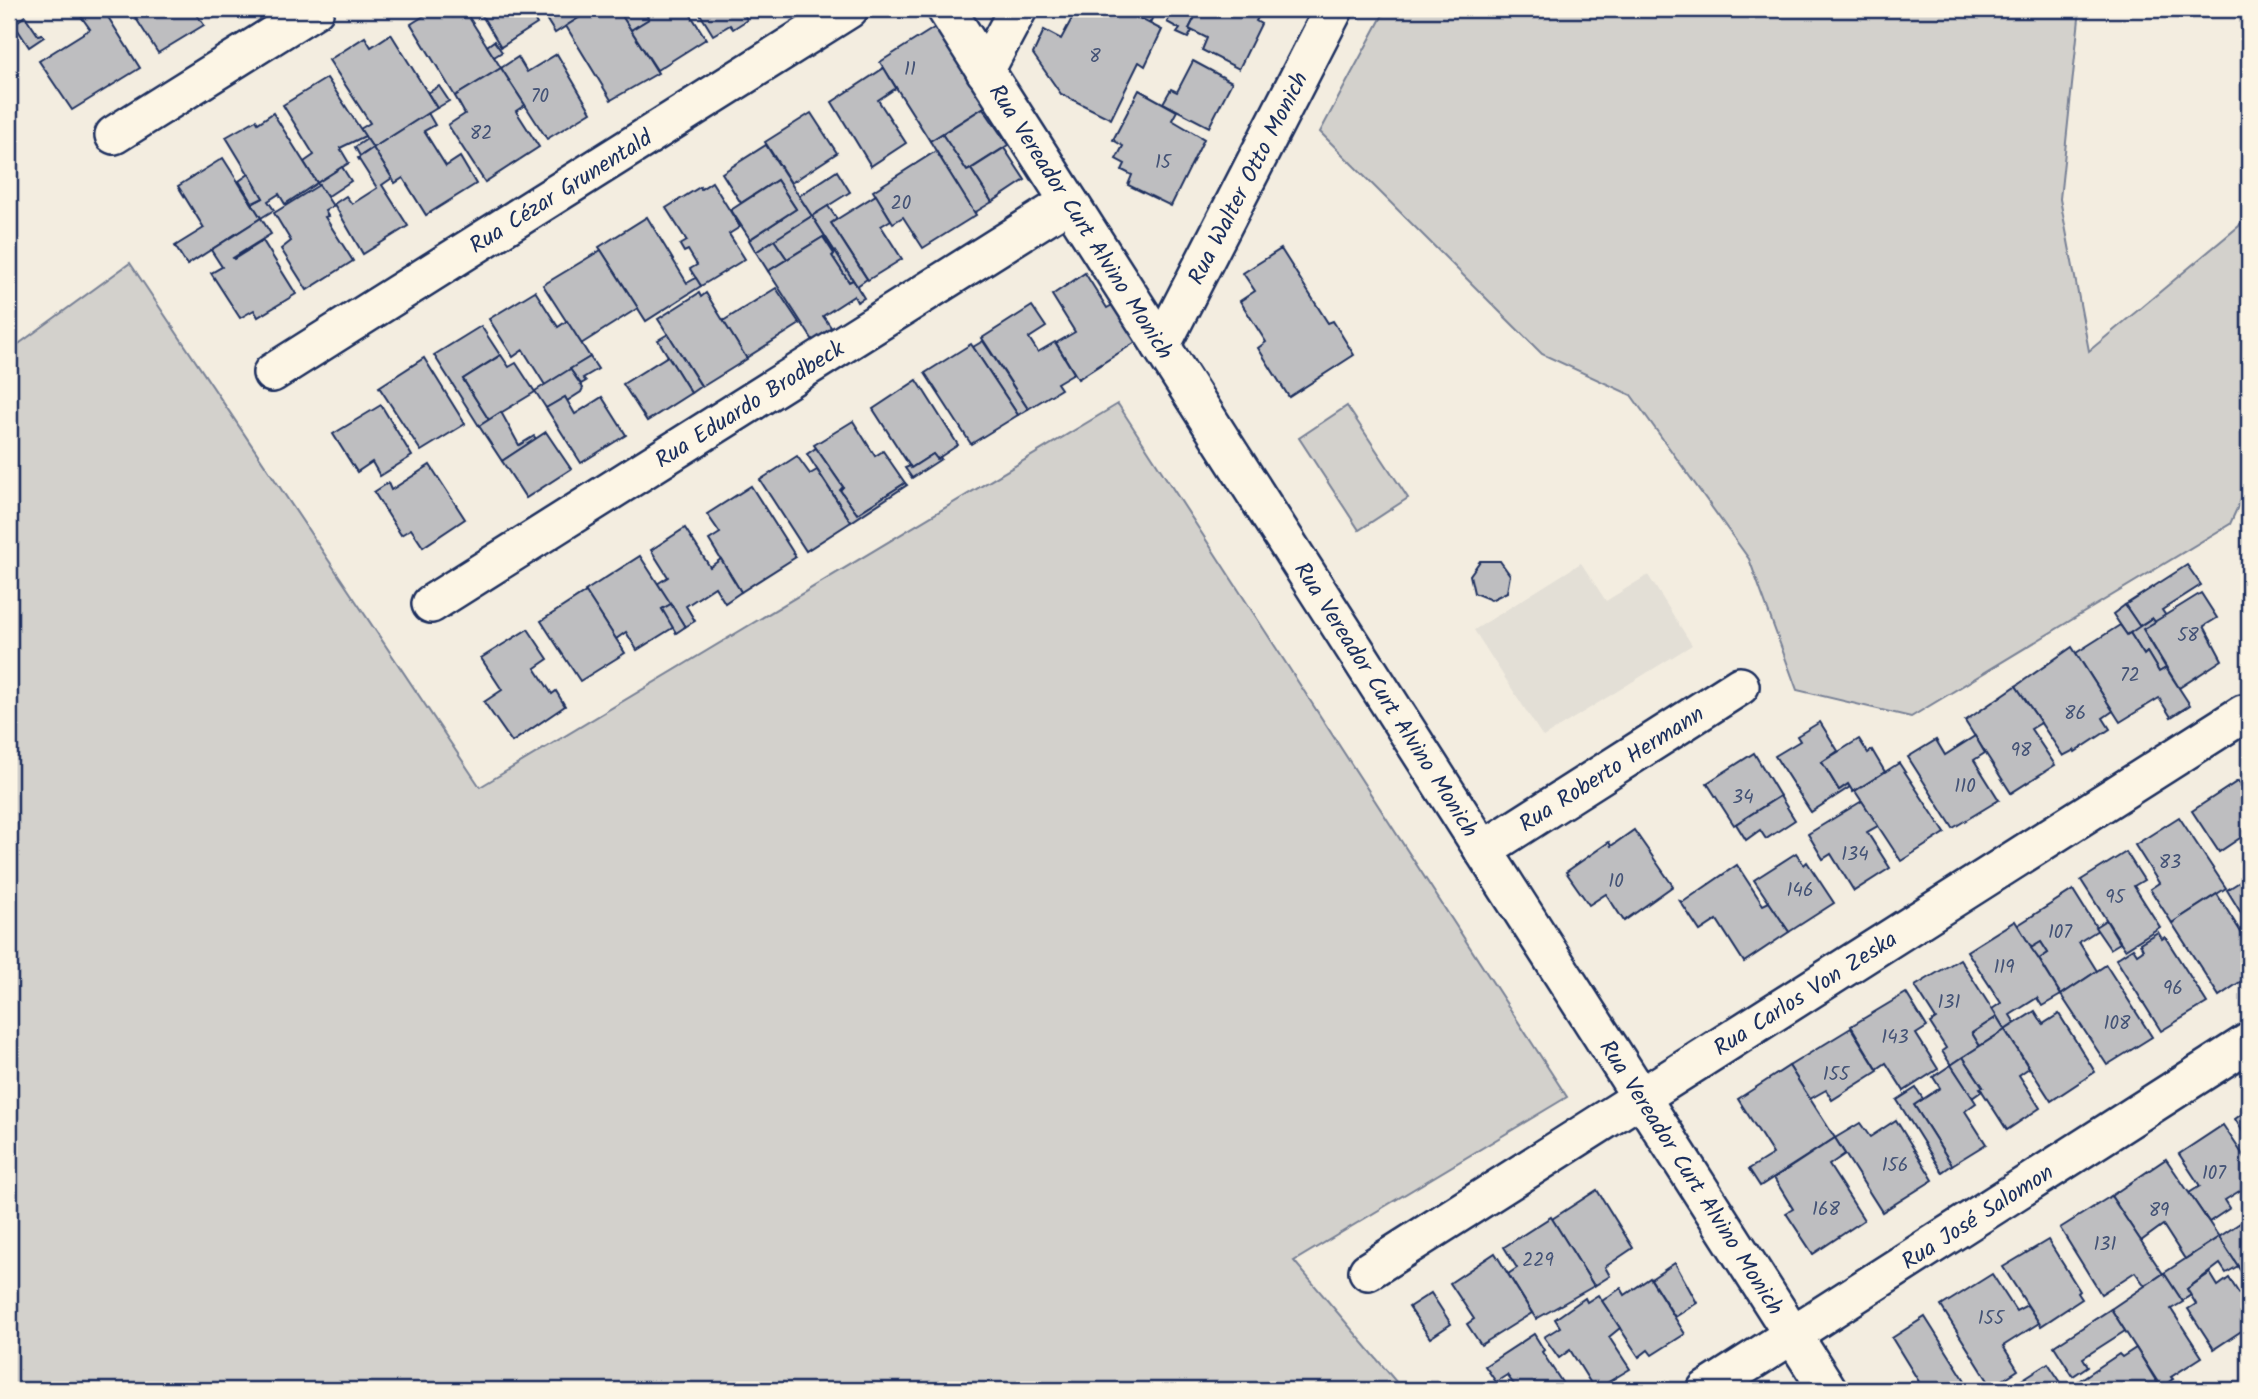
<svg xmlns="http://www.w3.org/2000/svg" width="2258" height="1399" font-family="Kalam,sans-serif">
<rect width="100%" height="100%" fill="#f3ede0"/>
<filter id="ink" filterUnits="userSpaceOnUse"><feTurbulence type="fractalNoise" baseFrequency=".0143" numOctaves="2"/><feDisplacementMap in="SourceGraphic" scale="14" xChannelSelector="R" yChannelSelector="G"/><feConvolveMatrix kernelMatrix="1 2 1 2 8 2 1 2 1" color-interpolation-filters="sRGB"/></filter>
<g filter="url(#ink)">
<path fill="#e3dfd6" d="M1581 563 1606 601 1648 575 1692 645 1543 737 1474 630Z"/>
<g fill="#d3d1cc" stroke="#778095" stroke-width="2">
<path d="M1386 9H2080L2060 199 2089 351 2239 226 2249 210V482L2230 524 1911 717 1797 690 1749 559 1631 395 1542 354 1320 132Z"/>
<path d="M130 263 480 787 1118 404 1567 1097 1294 1261 1403 1390H9V351Z"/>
<path d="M1347 406 1408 498 1359 530 1299 438Z"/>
</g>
<g fill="#bebec0" stroke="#1b2f5e" stroke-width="2">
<path d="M84 9H103L140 68 72 110 39 61 90 29 80 15 85 11Z"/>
<path d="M130 9H193L204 25 158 53Z"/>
<path d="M208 9H228L213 18Z"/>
<path d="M435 9H448L453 17 465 11 501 68 455 96 411 24Z"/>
<path d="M478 9H528L537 24 501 47Z"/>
<path d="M540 9H593L555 33Z"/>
<path d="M593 9H618L658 73 611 100 566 26Z"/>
<path d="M630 9H643L649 19 631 30 621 14Z"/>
<path d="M643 9H687L706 39 657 70 631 30 649 19Z"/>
<path d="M697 9H757L745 16 747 20 733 29 730 25 713 35Z"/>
<path d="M1077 9H1122L1162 30 1145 66 1139 62 1111 119 1061 94 1033 54 1044 30 1061 39Z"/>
<path d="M1122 9H1159L1157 13 1155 12 1150 23Z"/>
<path d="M1174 9H1199L1189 29 1192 31 1188 38 1177 33 1180 29 1167 22Z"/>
<path d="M1199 9H1263L1256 21 1261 24 1239 69 1202 50 1207 38 1189 29Z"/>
<path d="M25 16 38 35 42 34 44 37 29 47 14 24Z"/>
<path d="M937 26 989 104 930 141 880 62Z"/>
<path d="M391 34 437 108 373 148 360 129 370 123 329 60 365 37 371 47Z"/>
<path d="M494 41 502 52 494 57 487 46Z"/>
<path d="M557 54 591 112 547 139 501 68 518 57 527 72Z"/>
<path d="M1193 61 1232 82 1209 127 1163 103 1171 89 1177 92Z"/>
<path d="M501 68 525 105 516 111 539 147 485 182 448 125 465 114 455 96Z"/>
<path d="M884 68 896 88 878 100 906 143 871 166 832 102Z"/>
<path d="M327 78 365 136 340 148 349 163 317 183 304 162 314 155 283 105Z"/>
<path d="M439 86 449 101 437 108 428 93Z"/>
<path d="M1139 90 1177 111 1172 120 1204 139 1171 206 1128 185 1132 175 1122 170 1125 164 1116 159 1123 146 1113 140Z"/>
<path d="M983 108 1008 145 967 171 942 134Z"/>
<path d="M273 113 317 183 285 204 279 194 268 201 274 210 261 218 252 204 263 198 226 137 256 120 258 123Z"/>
<path d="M428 113 435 125 424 131 446 166 460 157 476 184 426 215 403 178 395 183 373 148Z"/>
<path d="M811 113 837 153 791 183 765 142Z"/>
<path d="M942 134 967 171 971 169 992 202 974 213 930 141Z"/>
<path d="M367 139 373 148 360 156 355 147Z"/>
<path d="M766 145 812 216 756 252 749 240 796 209 777 180 741 203 722 173Z"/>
<path d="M373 148 392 178 382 185 408 226 363 254 334 204 346 196 352 204 377 188 358 158Z"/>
<path d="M1004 148 1025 180 992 202 971 169Z"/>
<path d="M936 151 976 215 923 248 903 217 893 223 873 191Z"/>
<path d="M223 158 261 218 187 265 175 246 204 228 178 186Z"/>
<path d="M342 167 351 181 327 197 317 183Z"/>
<path d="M837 171 850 192 812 216 799 196Z"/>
<path d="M249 174 263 198 253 203 239 181Z"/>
<path d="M777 180 796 209 750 239 731 210Z"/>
<path d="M712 182 740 227 729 234 745 259 701 286 690 269 697 265 688 250 684 252 680 245 687 241 666 208 700 187 701 189Z"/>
<path d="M319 185 333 206 325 211 328 216 325 217 353 261 307 290 281 249 291 241 274 213Z"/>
<path d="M876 195 891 220 881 226 902 259 868 280 831 223Z"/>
<path d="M828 206 837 219 831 223 867 279 857 286 812 216Z"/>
<path d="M812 216 853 280 849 282 832 256 834 254 823 237 787 259 774 240Z"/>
<path d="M647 217 687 283 696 278 701 286 646 321 599 247Z"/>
<path d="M261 218 271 234 233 258 234 259 263 241 296 294 258 317 254 310 240 318 211 273 222 267 211 250Z"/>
<path d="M823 237 834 254 832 256 849 282 853 280 864 298 857 302 854 296 823 316 833 330 814 342 768 271Z"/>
<path d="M774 240 787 259 768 271 756 252Z"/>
<path d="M1281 249 1328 323 1333 321 1354 355 1289 397 1258 348 1266 342 1240 301 1255 291 1243 273Z"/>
<path d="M601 250 638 308 581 344 543 285Z"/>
<path d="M1085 273 1107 308 1123 299 1145 336 1078 379 1056 343 1075 332 1052 295Z"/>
<path d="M776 288 800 324 746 358 723 321Z"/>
<path d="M535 291 558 327 567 321 590 357 545 385 523 350 513 357 489 319Z"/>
<path d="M699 293 701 297 706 293 747 359 702 387 658 319Z"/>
<path d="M1032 306 1046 327 1029 338 1038 352 1055 342 1074 373 1057 383 1061 389 1028 409 982 338Z"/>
<path d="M481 326 500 355 463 379 489 420 479 426 434 355Z"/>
<path d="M668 334 701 386 691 393 658 340Z"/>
<path d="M983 341 1028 409 1018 415 973 347Z"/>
<path d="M971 344 1018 415 971 444 925 373Z"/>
<path d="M501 355 509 367 516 363 535 392 489 420 463 379Z"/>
<path d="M668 356 691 393 647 421 623 384Z"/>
<path d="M590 357 598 369 583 378 586 381 581 384 570 369Z"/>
<path d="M424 358 465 424 421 451 379 387Z"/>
<path d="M570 369 583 388 581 392 567 401 565 397 546 408 535 391Z"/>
<path d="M917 380 958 445 937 459 933 454 911 468 873 409Z"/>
<path d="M565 397 575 414 602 397 626 435 581 463 546 408Z"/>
<path d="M381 405 412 456 380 476 372 462 357 472 333 434Z"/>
<path d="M501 412 519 445 534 436 536 439 502 461 479 426Z"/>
<path d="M853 421 875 456 883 451 905 483 857 514 840 490 843 487 814 445Z"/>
<path d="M546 432 571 469 526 498 502 461Z"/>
<path d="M816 448 843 487 840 490 857 514 905 483 907 485 851 522 807 454Z"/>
<path d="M933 454 937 459 940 457 941 459 912 478 905 468 910 466 911 468Z"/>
<path d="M797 456 810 474 817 470 851 522 806 551 760 480Z"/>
<path d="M430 465 465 519 423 547 411 529 401 535 374 492 388 483 391 490Z"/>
<path d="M751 486 796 557 741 592 709 540 720 533 707 514Z"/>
<path d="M685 528 710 567 721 559 741 592 725 603 715 587 686 606 695 621 685 627 657 584 668 577 651 550Z"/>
<path d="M640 556 671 604 662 609 674 627 637 650 626 632 616 639 585 591Z"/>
<path d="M1480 561H1500L1510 575 1507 592 1491 600 1474 593 1470 575Z"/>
<path d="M2187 565 2201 585 2162 610 2166 616 2155 622 2152 618 2139 626 2125 605Z"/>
<path d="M586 592 625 653 580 681 541 621Z"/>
<path d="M2201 593 2217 618 2204 626 2222 660 2179 688 2143 629Z"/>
<path d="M671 604 685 627 676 633 662 609Z"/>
<path d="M2125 605 2140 627 2127 635 2113 614Z"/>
<path d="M2152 618 2155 622 2143 629 2166 668 2159 672 2147 652 2144 655 2130 633Z"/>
<path d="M2120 625 2127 635 2130 633 2144 655 2147 652 2159 672 2166 668 2190 705 2171 717 2159 698 2120 722 2076 653Z"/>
<path d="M528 629 548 659 535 668 552 694 556 691 565 706 512 742 484 702 502 690 481 658Z"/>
<path d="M2072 647 2113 711 2103 718 2110 729 2075 752 2074 750 2063 756 2016 686Z"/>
<path d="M2016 686 2041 723 2031 729 2055 765 2011 793 1965 721Z"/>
<path d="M1820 722 1838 751 1822 762 1839 790 1848 784 1850 787 1811 812 1775 756 1800 741 1797 736Z"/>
<path d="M1975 736 1985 753 1974 760 1999 800 1953 828 1908 757 1936 740 1945 755Z"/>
<path d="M1859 739 1868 753 1872 750 1885 772 1853 792 1848 784 1839 790 1822 762Z"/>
<path d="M1754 753 1780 796 1734 825 1707 783Z"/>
<path d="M1899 763 1945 833 1901 861 1855 791Z"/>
<path d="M2238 781 2249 798V832L2219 852 2192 811Z"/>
<path d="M1780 796 1795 820 1766 839 1760 830 1746 840 1736 824Z"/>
<path d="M1862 801 1878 826 1867 832 1890 868 1854 891 1831 854 1823 859 1808 834Z"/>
<path d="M2179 817 2226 888 2172 923 2150 889 2159 883 2135 845Z"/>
<path d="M1634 830 1673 886 1624 921 1606 894 1589 905 1566 872 1609 842 1611 846Z"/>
<path d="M2126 852 2144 880 2134 886 2160 927 2125 949 2081 880Z"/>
<path d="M1796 853 1804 865 1807 862 1834 903 1789 932 1754 880Z"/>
<path d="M1737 865 1763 905 1769 902 1789 932 1744 962 1717 920 1700 931 1680 901 1683 902Z"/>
<path d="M2249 876V919L2246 921 2227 890Z"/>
<path d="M2073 890 2098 930 2079 942 2097 971 2061 995 2039 959 2048 953 2041 942 2031 948 2018 925Z"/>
<path d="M2217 894 2249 945V976L2219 996 2172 923Z"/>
<path d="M2106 920 2120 943 2110 949 2095 927Z"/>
<path d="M2015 921 2061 995 2042 1006 2037 998 2010 1015 2015 1023 2005 1030 1992 1009 2001 1003 1967 951Z"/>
<path d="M2158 932 2162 939 2165 937 2207 1003 2161 1031 2116 959 2133 948 2137 954 2143 950 2140 943Z"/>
<path d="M2041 942 2048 953 2039 959 2031 948Z"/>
<path d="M1960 959 1997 1017 1972 1033 1980 1046 1951 1065 1942 1051 1946 1048 1930 1023 1936 1019 1915 986Z"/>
<path d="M2106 965 2152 1037 2107 1065 2061 995Z"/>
<path d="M1906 993 1927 1027 1916 1034 1938 1069 1904 1091 1886 1063 1877 1069 1851 1026Z"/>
<path d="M2035 1011 2043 1024 2059 1014 2095 1072 2051 1101 2005 1030Z"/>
<path d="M1997 1017 2005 1030 1980 1046 1972 1033Z"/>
<path d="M1851 1028 1878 1071 1832 1100 1826 1090 1810 1099 1789 1066Z"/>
<path d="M2005 1030 2029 1068 2019 1075 2040 1108 2007 1130 1980 1088 1983 1087 1963 1057Z"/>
<path d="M1963 1057 1983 1087 1980 1088 1982 1091 1972 1098 1951 1065Z"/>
<path d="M1951 1065 1976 1103 1965 1111 1986 1144 1952 1165 1914 1105 1940 1088 1933 1077Z"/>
<path d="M1789 1066 1835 1138 1760 1186 1749 1169 1773 1154 1738 1099Z"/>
<path d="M1916 1088 1923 1099 1914 1105 1952 1165 1942 1172 1897 1100Z"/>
<path d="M2249 1109V1141L2235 1119Z"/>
<path d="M1896 1120 1933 1180 1882 1212 1835 1138 1860 1123 1870 1137Z"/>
<path d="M2223 1125 2249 1164V1202L2241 1190 2225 1200 2230 1208 2209 1222 2189 1193 2200 1186 2179 1154Z"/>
<path d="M1835 1138 1845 1154 1829 1165 1864 1220 1813 1254 1786 1213 1793 1209 1774 1178Z"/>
<path d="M2166 1159 2219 1237 2185 1259 2163 1225 2141 1241 2111 1196Z"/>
<path d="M1597 1190 1633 1248 1605 1267 1610 1276 1594 1286 1552 1219Z"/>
<path d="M2111 1196 2163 1274 2145 1286 2135 1272 2101 1294 2060 1228Z"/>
<path d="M1551 1217 1594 1286 1536 1319 1508 1274 1517 1268 1504 1247Z"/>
<path d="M2249 1217V1284L2219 1237Z"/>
<path d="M2219 1237 2238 1266 2226 1273 2220 1264 2187 1289 2191 1295 2182 1301 2164 1273Z"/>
<path d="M2048 1240 2080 1291 2078 1293 2082 1299 2041 1326 2003 1267Z"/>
<path d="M1495 1253 1532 1313 1481 1345 1467 1324 1474 1319 1450 1283Z"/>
<path d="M1675 1263 1697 1303 1675 1317 1651 1279Z"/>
<path d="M2164 1273 2183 1302 2171 1309 2202 1357 2171 1377 2173 1379 2161 1387 2111 1309Z"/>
<path d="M2210 1273 2218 1286 2229 1278 2249 1309V1326L2214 1349 2188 1309 2196 1304 2187 1289Z"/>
<path d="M1992 1274 2016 1311 2027 1305 2039 1323 2003 1346 2018 1370 1992 1387 1941 1306Z"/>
<path d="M1650 1278 1685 1334 1652 1355 1648 1350 1639 1357 1602 1301 1621 1288 1625 1295Z"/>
<path d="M1431 1293 1451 1324 1430 1338 1409 1307Z"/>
<path d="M1598 1295 1620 1328 1609 1337 1630 1369 1595 1390 1570 1350 1559 1358 1544 1337 1560 1327 1555 1319 1585 1298 1587 1302Z"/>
<path d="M2111 1309 2125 1331 2083 1358 2088 1366 2073 1376 2054 1346Z"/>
<path d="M1925 1317 1971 1390H1924L1892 1338Z"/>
<path d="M1534 1334 1544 1350 1542 1352 1567 1390H1518L1507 1375 1496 1382 1485 1366Z"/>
<path d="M2136 1348 2158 1384 2148 1390H2083L2077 1382 2119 1354 2122 1357Z"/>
<path d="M2048 1363 2066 1390H2018L2015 1384Z"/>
</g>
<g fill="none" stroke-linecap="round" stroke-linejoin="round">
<defs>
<g id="minor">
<path id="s1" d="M946 9 1828 1390"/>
<path d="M985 71 1018 9"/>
<path d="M114 135 315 9"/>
<path id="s2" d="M1161 346 1334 9"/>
<path id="s3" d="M272 373 849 9"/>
<path id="s4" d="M431 604 1069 202"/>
<path id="s5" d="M1483 850 1740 686"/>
<path id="s6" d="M1368 1271 2243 714"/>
<path id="s7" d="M1706 1390 2249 1042"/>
</g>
</defs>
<use href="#minor" stroke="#1b2f5e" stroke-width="42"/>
<use href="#minor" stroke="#fcf5e5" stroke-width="37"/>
</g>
</g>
<g text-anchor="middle" stroke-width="6" stroke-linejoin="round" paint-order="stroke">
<g font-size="19" fill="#445376">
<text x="1095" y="62">8</text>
<text x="910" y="75">11</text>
<text x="540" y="102">70</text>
<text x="481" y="139">82</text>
<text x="1163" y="168">15</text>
<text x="901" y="209">20</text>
<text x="2188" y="641">58</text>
<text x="2130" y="681">72</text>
<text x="2075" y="719">86</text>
<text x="2021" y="756">98</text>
<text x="1965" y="792">110</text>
<text x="1743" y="803">34</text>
<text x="1855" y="860">134</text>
<text x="2170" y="868">83</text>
<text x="1616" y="887">10</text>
<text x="1800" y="896">146</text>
<text x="2115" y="903">95</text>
<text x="2060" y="938">107</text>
<text x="2004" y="973">119</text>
<text x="2173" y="994">96</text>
<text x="1949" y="1008">131</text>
<text x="2117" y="1029">108</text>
<text x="1895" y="1043">143</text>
<text x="1836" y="1080">155</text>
<text x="1895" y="1171">156</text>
<text x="2214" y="1179">107</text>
<text x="1826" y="1215">168</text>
<text x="2159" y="1216">89</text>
<text x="2105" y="1250">131</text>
<text x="1538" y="1266">229</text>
<text x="1991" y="1324">155</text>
</g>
<g font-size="23" fill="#1b2f5e" stroke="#fcf5e5">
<text dy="8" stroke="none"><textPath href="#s2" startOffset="189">Rua Walter Otto Monich</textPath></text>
<text dy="8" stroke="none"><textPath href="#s3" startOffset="341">Rua Cézar Grunentald</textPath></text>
<text dy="8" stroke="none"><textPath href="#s1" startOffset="252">Rua Vereador Curt Alvino Monich</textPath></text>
<text dy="8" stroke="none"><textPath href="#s4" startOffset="376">Rua Eduardo Brodbeck</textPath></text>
<text dy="8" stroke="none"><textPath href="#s1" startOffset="819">Rua Vereador Curt Alvino Monich</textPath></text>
<text dy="8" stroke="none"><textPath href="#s5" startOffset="152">Rua Roberto Hermann</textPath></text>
<text dy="8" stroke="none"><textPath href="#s6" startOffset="518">Rua Carlos Von Zeska</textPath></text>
<text dy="8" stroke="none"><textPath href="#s1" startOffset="1386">Rua Vereador Curt Alvino Monich</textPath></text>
<text dy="8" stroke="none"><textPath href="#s7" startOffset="322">Rua José Salomon</textPath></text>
</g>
</g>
<rect width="2258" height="1399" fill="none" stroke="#fcf5e5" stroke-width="35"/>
<rect x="18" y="18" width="2223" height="1364" fill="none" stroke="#1b2f5e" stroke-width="2.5" filter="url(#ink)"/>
</svg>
